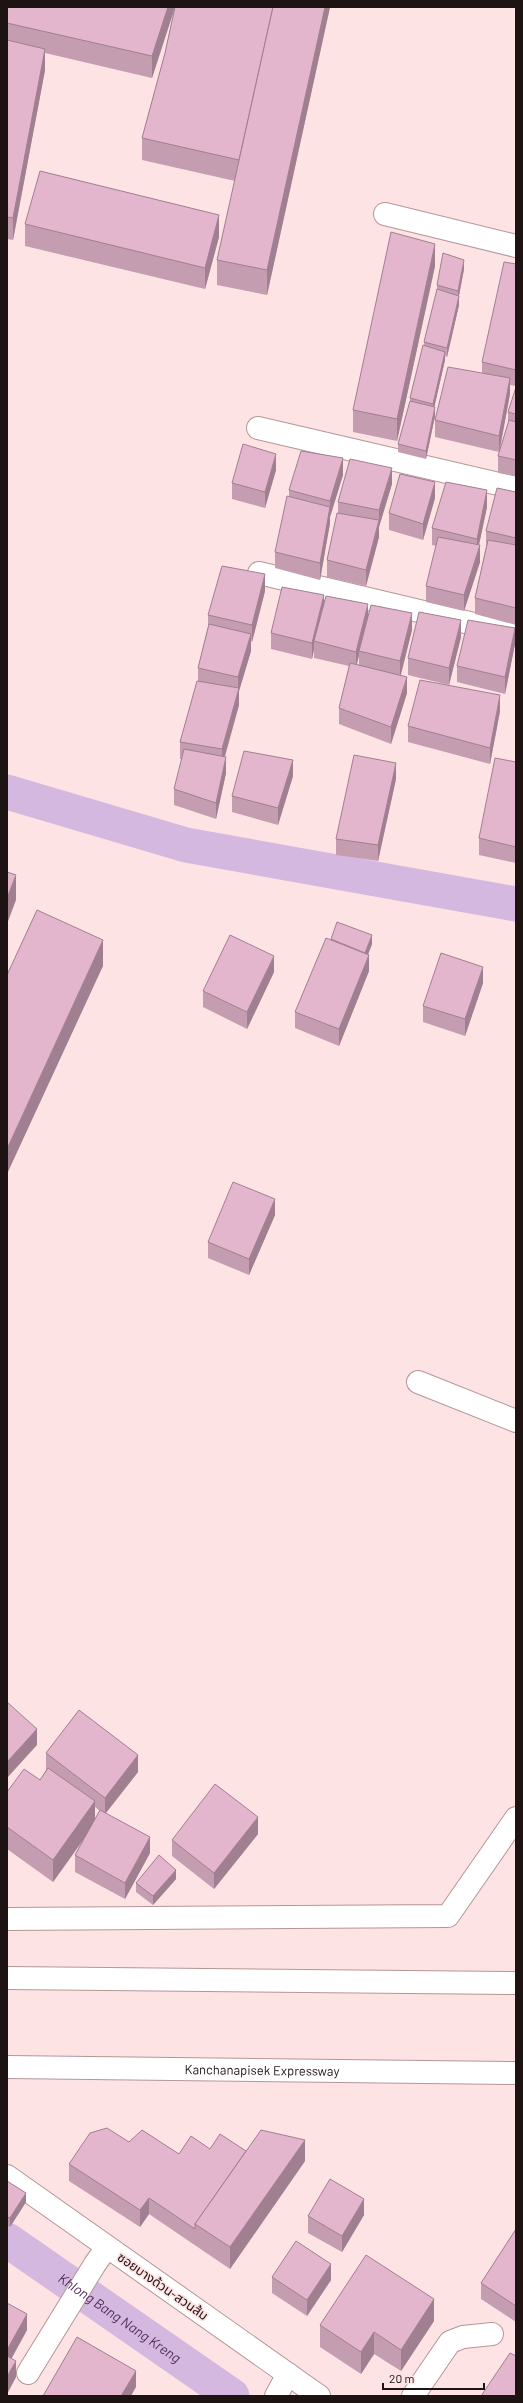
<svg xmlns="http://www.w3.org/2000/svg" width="523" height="2403" font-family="Barlow,'Noto Sans Thai',sans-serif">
<rect width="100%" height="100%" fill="#fee3e4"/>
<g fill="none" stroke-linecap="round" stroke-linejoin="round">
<g stroke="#d5b8df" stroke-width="35">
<path d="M7 792 186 845 516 904"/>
<path id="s1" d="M7 2240 232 2396"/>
</g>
<defs>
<g id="minor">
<path d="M385 214 516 246"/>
<path d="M258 428 516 488"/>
<path d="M259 573 516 634"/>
<path d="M418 1382 516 1421"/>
<path d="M7 1919 448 1916 516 1818"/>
<path d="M7 2176 319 2396"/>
<path d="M28 2373 95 2264 107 2247"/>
<path d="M276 2396 288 2374"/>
<path d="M413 2396 450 2342 463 2337 492 2334"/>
</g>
<g id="highway">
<path d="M7 1978 516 1983"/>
<path id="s2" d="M7 2067 516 2073"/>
</g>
</defs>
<use href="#minor" stroke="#b59697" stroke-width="24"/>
<use href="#highway" stroke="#b59697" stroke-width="24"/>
<use href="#minor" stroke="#fff" stroke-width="22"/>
<use href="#highway" stroke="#fff" stroke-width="22"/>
</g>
<g fill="#c49db0" fill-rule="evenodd">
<path d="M7 7H175L152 78 45 53V70L13 240 7 239Z"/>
<path d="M175 7H330L267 295 217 285V260L235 181 142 160V138L165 53Z"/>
<path d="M25 224 219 237 205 289 25 246Z"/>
<path d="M516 264V386L510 385V394L500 449 508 423V412L516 387V476L498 473V456L499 452 435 437V420L482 373V362Z"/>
<path d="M435 266 397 441 353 432V410Z"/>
<path d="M464 269 459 296V305L447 357 445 356V360L434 407 435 416 426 459 398 452V444L410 403V398L424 345V342L437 291V285Z"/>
<path d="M276 470 265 508 232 499V483Z"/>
<path d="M343 475 330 517V523L320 580 275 568V552L289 497V490Z"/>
<path d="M392 484 379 527V537L366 586 327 577V560L338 513V502Z"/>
<path d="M516 492V625L475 614V598L486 547V531Z"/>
<path d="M435 498 423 540 389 530V513Z"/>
<path d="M487 507 479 545 480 562 464 611 426 602V586L436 546 432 545V528Z"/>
<path d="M265 591 252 642 251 641V651L239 691V705L225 757 226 773 216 819 174 805V789L182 759H180V742L198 681V668L208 627V615Z"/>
<path d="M324 605 412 630 401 675 407 693 391 744 339 724V708L349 666 314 658V649L312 659 271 649V633ZM359 655V665L357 664Z"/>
<path d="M461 637 449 685 408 675V658Z"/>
<path d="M515 644 505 694 457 682V666Z"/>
<path d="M500 711 490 764 408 742V726Z"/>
<path d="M516 762V863L479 855V838Z"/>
<path d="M293 776 278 825 232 812V796Z"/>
<path d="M396 779 378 861 336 855V839Z"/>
<path d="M331 939 372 944 368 954 369 971 339 1046 295 1028V1012Z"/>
<path d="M274 972 247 1029 203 1007V991Z"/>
<path d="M483 983 465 1036 423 1022V1006Z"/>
<path d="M275 1215 249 1275 208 1258V1242Z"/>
<path d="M46 1753 138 1772 106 1813 150 1853 125 1899 75 1872V1855L84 1839 53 1882 7 1849V1792L40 1780 46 1770ZM95 1807 100 1811 95 1819Z"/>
<path d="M258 1834 214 1889 172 1856V1840Z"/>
<path d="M176 1879 153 1905 136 1892V1883Z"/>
<path d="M129 2142 179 2154 210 2149 246 2151 305 2161 230 2269 149 2214 140 2227 69 2181V2164Z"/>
<path d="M7 2181 26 2202 10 2227 7 2225Z"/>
<path d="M364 2215 342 2252 308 2233V2216Z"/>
<path d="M516 2229V2322L481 2299V2283Z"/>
<path d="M272 2277 331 2280 307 2316 272 2293Z"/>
<path d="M7 2303 27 2330 12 2358 16 2377 8 2392 7 2391Z"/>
<path d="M434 2321 401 2371 374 2354 361 2374 320 2347V2325Z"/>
</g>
<g fill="#a07f90">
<path d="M168 7H175L152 78V56Z"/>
<path d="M325 7H330L267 295V270Z"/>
<path d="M45 49V70L13 240V218Z"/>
<path d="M219 215V237L205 289V268Z"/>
<path d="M435 244V266L397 441V419Z"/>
<path d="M464 260V269L458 300V291Z"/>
<path d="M459 296V305L447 357V348Z"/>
<path d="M445 352V360L433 413V404Z"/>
<path d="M510 378V394L499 452V436Z"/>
<path d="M435 407V416L426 459V451Z"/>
<path d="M276 454V470L265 508V492Z"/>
<path d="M343 458V475L330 517V501Z"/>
<path d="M392 468V484L379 527V510Z"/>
<path d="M435 482V498L423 540V524Z"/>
<path d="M487 490V507L477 554 480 545V562L464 611V595L477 555V539Z"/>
<path d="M330 507V523L320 580V563Z"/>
<path d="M379 520V537L366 586V570Z"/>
<path d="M265 574V591L252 642V625Z"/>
<path d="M324 595V612L314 641V649L312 659V643Z"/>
<path d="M368 604V620L359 651V655L356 668V652Z"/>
<path d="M412 613V630L400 677V661Z"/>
<path d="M461 620V637L449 685V668Z"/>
<path d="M515 628V644L505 694V677Z"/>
<path d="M251 634V651L239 691V705L222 765V749L238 691V677Z"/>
<path d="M407 677V693L391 744V727Z"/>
<path d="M500 695V711L490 764V748Z"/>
<path d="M226 757V773L216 819V803Z"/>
<path d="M293 760V776L278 825V808Z"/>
<path d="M396 763V779L378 861V845Z"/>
<path d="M16 875V900L7 924V898Z"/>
<path d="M372 935V944L364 965V956Z"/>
<path d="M103 940V966L7 1174V1149Z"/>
<path d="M369 955V971L339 1046V1029Z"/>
<path d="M274 956V972L247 1029V1012Z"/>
<path d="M483 967V983L465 1036V1019Z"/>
<path d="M275 1199V1215L249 1275V1259Z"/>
<path d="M37 1729V1745L7 1778V1762Z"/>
<path d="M138 1755V1772L105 1814V1798Z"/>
<path d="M95 1801V1823L53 1882V1860Z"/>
<path d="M258 1817V1834L214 1889V1873Z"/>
<path d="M150 1837V1853L125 1899V1883Z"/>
<path d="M176 1870V1879L153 1905V1896Z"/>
<path d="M305 2140V2161L230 2269V2247Z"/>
<path d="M26 2193V2202L10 2227V2218Z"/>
<path d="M149 2198V2214L140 2227V2210Z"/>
<path d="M364 2199V2215L342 2252V2236Z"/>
<path d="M331 2264V2280L307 2316V2300Z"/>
<path d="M434 2299V2321L401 2371V2350Z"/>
<path d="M27 2314V2330L7 2366V2350Z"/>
<path d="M374 2332V2354L361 2374V2352Z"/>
<path d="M16 2361V2377L8 2392V2375Z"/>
<path d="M136 2371V2387L131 2396H121Z"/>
</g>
<g fill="#e4b6cd" stroke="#a07f90">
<path d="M7 7H168L152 56 7 23Z"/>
<path d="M175 7H273L239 160 142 138 165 53Z"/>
<path d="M273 7H325L267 270 217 260Z"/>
<path d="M7 40 45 49 13 218 7 217Z"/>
<path d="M40 171 219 215 205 268 25 224Z"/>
<path d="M391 232 435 244 397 419 353 410Z"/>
<path d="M443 253 464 260 458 291 437 285Z"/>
<path d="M504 262 516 264V370L482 362Z"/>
<path d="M437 289 459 296 447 348 424 342Z"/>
<path d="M423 345 445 352 433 404 410 398Z"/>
<path d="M448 367 510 378 499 436 435 420Z"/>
<path d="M516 387V414L508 412Z"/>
<path d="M410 401 435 407 426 451 398 444Z"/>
<path d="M509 420 516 422V460L498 456Z"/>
<path d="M243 444 276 454 265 492 232 483Z"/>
<path d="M301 451 343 458 330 501 289 490Z"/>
<path d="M350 459 392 468 379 510 338 502Z"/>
<path d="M400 474 435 482 423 524 389 513Z"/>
<path d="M446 482 487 490 477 539 432 528Z"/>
<path d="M497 488 516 492V538L486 531Z"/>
<path d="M287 496 330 507 320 563 275 552Z"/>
<path d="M337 513 379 520 366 570 327 560Z"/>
<path d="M438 537 480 545 464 595 426 586Z"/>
<path d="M488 540 516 545V608L475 598Z"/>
<path d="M222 566 265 574 252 625 208 615Z"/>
<path d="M282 587 324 595 312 643 271 633Z"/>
<path d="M326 596 368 604 356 652 314 641Z"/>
<path d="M371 605 412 613 400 661 359 651Z"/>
<path d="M419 612 461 620 449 668 408 658Z"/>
<path d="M468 620 515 628 505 677 457 666Z"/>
<path d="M209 624 251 634 238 677 198 668Z"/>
<path d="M350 663 407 677 391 727 339 708Z"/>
<path d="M420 680 500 695 490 748 408 726Z"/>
<path d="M197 681 239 688 222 749 180 742Z"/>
<path d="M184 749 226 757 216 803 174 789Z"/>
<path d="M244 751 293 760 278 808 232 796Z"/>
<path d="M354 755 396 763 378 845 336 839Z"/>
<path d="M495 758 516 762V847L479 838Z"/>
<path d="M7 872 16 875 7 898Z"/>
<path d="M37 910 103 940 7 1149V975Z"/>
<path d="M337 922 372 935 365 953 331 939Z"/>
<path d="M230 935 274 956 247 1012 203 991Z"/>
<path d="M326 938 369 955 339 1029 295 1012Z"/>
<path d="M441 953 483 967 465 1019 423 1006Z"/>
<path d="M233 1182 275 1199 249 1259 208 1242Z"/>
<path d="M7 1702 37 1729 7 1762Z"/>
<path d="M79 1710 138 1755 105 1798 46 1753Z"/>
<path d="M48 1768 95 1801 53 1860 7 1827V1792L24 1769 40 1780Z"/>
<path d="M215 1784 258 1817 214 1873 172 1840Z"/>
<path d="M100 1810 150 1837 125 1883 75 1855Z"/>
<path d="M159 1855 176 1870 153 1896 136 1883Z"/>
<path d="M107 2128 129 2142 142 2130 179 2154 191 2136 210 2149 220 2134 246 2151 195 2224V2229L149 2198 140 2210 69 2164 90 2133Z"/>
<path d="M261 2130 305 2140 230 2247 195 2224Z"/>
<path d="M330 2179 364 2199 342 2236 308 2216Z"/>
<path d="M7 2181 26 2193 10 2218 7 2217Z"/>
<path d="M516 2229V2306L481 2283Z"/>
<path d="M296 2241 331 2264 307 2300 272 2277Z"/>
<path d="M366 2255 434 2299 401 2350 374 2332 361 2352 320 2325Z"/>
<path d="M7 2303 27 2314 7 2350Z"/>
<path d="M77 2337 136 2371 121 2396H43Z"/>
<path d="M510 2353 516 2356V2396H481Z"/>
<path d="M7 2356 16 2361 8 2375H7Z"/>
</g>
<g text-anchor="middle" stroke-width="3.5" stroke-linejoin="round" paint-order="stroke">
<g font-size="13" fill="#1e1313" stroke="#fee3e4">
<text dy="5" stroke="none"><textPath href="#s2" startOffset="255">Kanchanapisek Expressway</textPath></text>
<text transform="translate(163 2286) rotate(35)" y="5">ซอยบางด้วน-สวนส้ม</text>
</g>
<g font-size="14" font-style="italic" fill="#532e5f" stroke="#fee3e4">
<text dy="5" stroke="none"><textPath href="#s1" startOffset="137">Khlong Bang Nang Kreng</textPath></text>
</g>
</g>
<rect width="523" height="2403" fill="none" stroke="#1e1313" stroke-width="16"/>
<path d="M383 2383v6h101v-6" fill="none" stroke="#1e1313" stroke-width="2"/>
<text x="389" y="2383" font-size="12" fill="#1e1313" stroke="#fee3e4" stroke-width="3" paint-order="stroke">20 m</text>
</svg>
